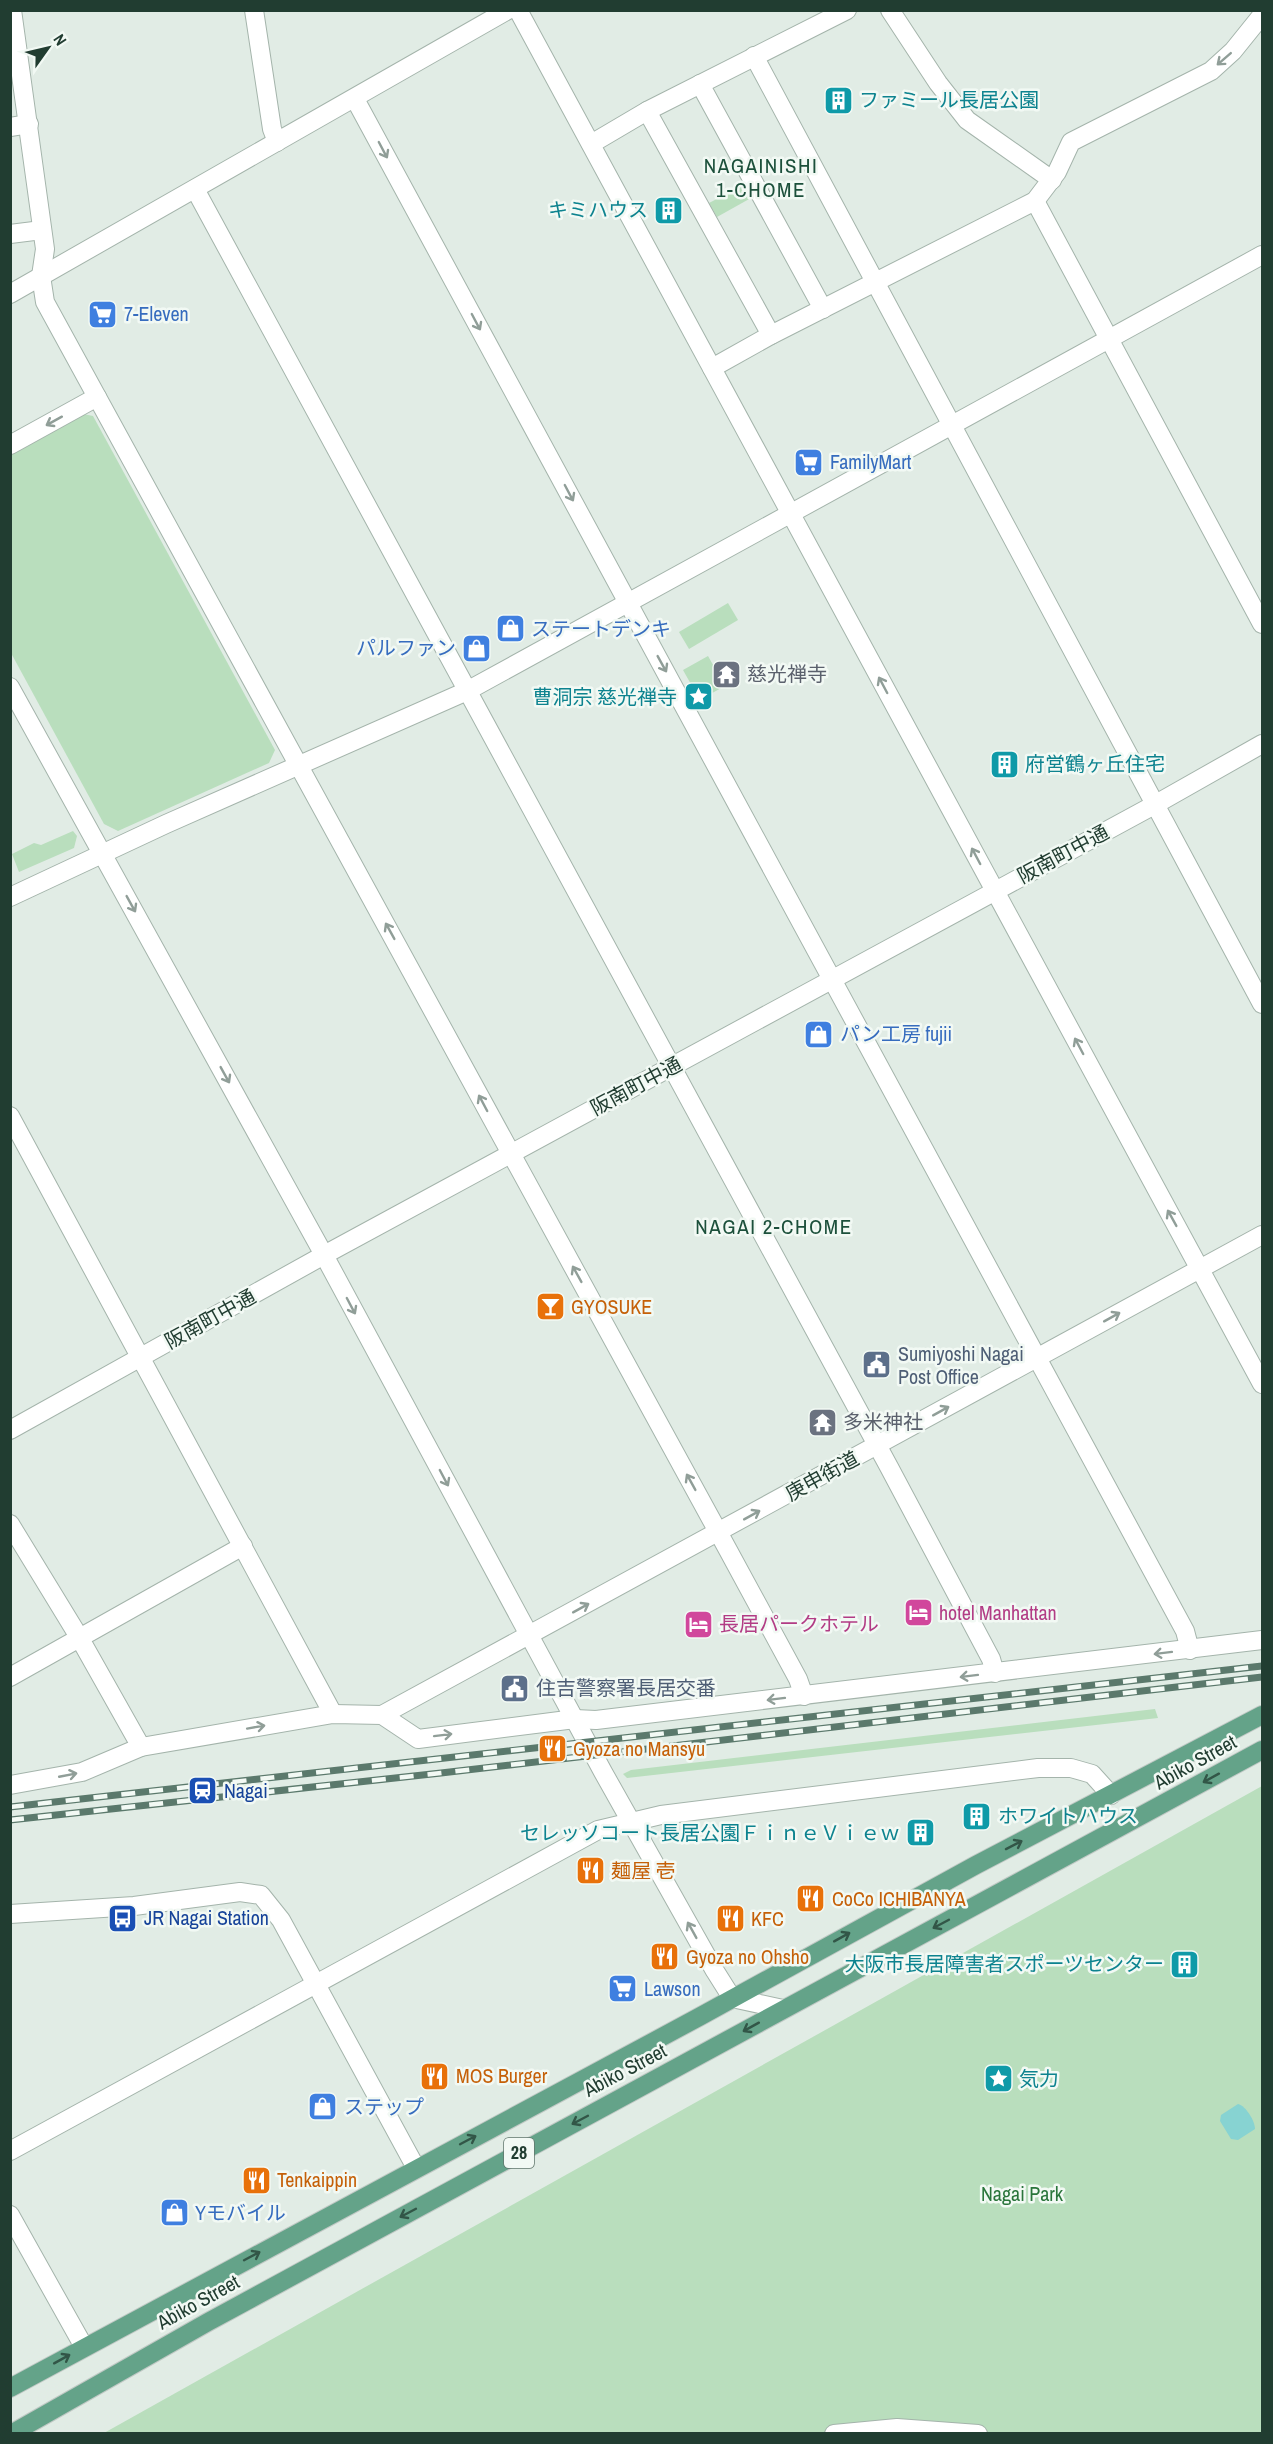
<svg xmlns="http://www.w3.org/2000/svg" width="1273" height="2444" font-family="'Archivo Narrow','Noto Sans JP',sans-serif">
<rect width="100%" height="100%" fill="#e1ece5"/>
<g fill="#b9debd">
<path d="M744 185 751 198 717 217 709 203Z"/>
<path d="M83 414 93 416 275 750 269 763 118 831 104 824 11 653 10 452Z"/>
<path d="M728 603 738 620 689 649 679 632Z"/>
<path d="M708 656 725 686 703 698 700 693 697 695 683 670Z"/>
<path d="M73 831 77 836 74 848 19 872 12 854 34 843 41 845Z"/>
<path d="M1155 1709 1158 1718 627 1778 623 1774 631 1770Z"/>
<path d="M1262 1786V2433H104Z"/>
</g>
<path fill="#87d3d2" d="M1238 2104C1246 2106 1255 2121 1255 2129L1238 2140 1231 2139 1220 2121 1221 2115Z"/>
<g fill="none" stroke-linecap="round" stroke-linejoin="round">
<defs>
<g id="minor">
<path d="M12 10 45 249 41 276 45 302 728 1550 798 1679 804 1696"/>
<path d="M254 10 272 129 277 142"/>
<path d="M518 10 1262 1384"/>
<path d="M890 10 938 83 967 120 1052 180"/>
<path d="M754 56 1262 1004"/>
<path d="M700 84 823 309"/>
<path d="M355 99 1185 1631 1190 1650"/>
<path d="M647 111 771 335"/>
<path d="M10 127 29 124"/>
<path d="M591 144 647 111 847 10"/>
<path d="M195 189 889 1467 991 1659 995 1673"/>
<path d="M1035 201 1262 624"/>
<path d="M10 234 42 230"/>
<path d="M10 294 508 10"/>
<path d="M712 368 771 335 1035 201 1057 172 1071 142 1211 71 1233 51 1262 15"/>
<path d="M10 445 97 397"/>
<path d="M10 687 324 1255 603 1772 715 1971 732 1998 783 2009"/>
<path d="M10 897 166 824 467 691 1262 255"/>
<path d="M10 1116 333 1714"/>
<path d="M10 1430 324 1255 1156 804 1262 744"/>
<path d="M10 1524 79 1637 141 1747"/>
<path d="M10 1677 243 1546"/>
<path d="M382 1715 1262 1235"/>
<path d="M10 1785 82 1772 141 1747 333 1714 382 1715 418 1739 575 1719 596 1720 1262 1640"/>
<path d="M10 1914 134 1906 240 1892 261 1895 281 1920 416 2168"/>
<path d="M10 2151 598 1830 661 1815 1038 1768H1071L1092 1774 1111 1795"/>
<path d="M10 2215 84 2347"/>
<path d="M834 2434 897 2428 978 2434"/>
</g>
<g id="major">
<path d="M10 2388 699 2017 976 1865 1262 1715"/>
<path d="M11 2434 208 2322 1262 1750"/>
</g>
</defs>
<use href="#minor" stroke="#a4b4ab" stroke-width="20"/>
<use href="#major" stroke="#c1c9c5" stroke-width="20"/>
<use href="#minor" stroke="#fff" stroke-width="18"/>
<use href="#major" stroke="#64a389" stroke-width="18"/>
<defs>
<g id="rail">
<path d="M10 1807 1262 1666"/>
<path d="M10 1820 441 1773 1262 1677"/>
</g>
</defs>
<use href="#rail" stroke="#5b796c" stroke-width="7"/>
<use href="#rail" stroke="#f2f9f4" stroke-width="4.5" stroke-dasharray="14" stroke-linecap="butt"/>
</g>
<defs><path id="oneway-shaft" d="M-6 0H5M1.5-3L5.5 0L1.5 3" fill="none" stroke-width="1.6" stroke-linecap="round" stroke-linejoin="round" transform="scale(1.5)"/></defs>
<g stroke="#909e98">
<use href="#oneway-shaft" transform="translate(1224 59) rotate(139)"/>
<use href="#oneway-shaft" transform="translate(383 150) rotate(62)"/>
<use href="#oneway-shaft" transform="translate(476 322) rotate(62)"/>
<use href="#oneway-shaft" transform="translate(54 421) rotate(151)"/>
<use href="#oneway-shaft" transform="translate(569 493) rotate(62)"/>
<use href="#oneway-shaft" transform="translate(662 664) rotate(61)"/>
<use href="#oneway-shaft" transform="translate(883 685) rotate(-118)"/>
<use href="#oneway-shaft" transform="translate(976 856) rotate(-118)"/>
<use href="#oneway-shaft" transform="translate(131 904) rotate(61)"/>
<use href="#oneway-shaft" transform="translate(390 931) rotate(-119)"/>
<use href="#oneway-shaft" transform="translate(1079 1046) rotate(-118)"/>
<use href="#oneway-shaft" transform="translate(225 1075) rotate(61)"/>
<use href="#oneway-shaft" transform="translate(483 1103) rotate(-118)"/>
<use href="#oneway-shaft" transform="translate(1172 1218) rotate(-119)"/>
<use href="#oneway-shaft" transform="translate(577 1274) rotate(-119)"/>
<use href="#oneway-shaft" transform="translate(351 1306) rotate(62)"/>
<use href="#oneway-shaft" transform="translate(1112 1317) rotate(-29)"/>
<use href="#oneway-shaft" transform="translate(941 1411) rotate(-29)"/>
<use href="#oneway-shaft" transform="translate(444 1478) rotate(62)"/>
<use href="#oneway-shaft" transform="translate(691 1482) rotate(-119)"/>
<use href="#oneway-shaft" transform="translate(752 1515) rotate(-29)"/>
<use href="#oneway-shaft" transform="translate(581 1608) rotate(-29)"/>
<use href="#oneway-shaft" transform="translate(1163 1653) rotate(173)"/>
<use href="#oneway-shaft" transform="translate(969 1676) rotate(173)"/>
<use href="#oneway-shaft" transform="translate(776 1699) rotate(173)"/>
<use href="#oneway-shaft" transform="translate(256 1727) rotate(-10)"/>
<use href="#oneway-shaft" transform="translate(443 1735) rotate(-7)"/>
<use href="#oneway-shaft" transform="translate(68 1775) rotate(-11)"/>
<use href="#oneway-shaft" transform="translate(692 1930) rotate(-119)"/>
</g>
<g stroke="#325647">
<use href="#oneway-shaft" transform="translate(1211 1778) rotate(151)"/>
<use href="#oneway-shaft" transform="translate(1014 1845) rotate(-27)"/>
<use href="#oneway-shaft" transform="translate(941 1924) rotate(152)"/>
<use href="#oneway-shaft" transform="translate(842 1937) rotate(-29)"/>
<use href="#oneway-shaft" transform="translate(751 2027) rotate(151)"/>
<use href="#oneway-shaft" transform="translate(580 2120) rotate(152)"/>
<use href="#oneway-shaft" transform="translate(468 2140) rotate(-28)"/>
<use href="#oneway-shaft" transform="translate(408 2213) rotate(152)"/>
<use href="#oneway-shaft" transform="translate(252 2256) rotate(-28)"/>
<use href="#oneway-shaft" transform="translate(62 2359) rotate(-29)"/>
</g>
<defs>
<symbol id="building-square" viewBox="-11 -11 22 22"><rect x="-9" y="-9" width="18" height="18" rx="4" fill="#0f9aa8" stroke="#f2f9f4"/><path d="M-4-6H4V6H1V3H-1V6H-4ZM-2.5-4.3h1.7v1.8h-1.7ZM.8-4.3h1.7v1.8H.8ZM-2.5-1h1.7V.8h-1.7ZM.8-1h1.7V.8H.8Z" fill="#fff"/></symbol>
<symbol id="supermarket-square" viewBox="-11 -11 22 22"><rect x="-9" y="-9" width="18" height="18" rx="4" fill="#3f7fe0" stroke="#f2f9f4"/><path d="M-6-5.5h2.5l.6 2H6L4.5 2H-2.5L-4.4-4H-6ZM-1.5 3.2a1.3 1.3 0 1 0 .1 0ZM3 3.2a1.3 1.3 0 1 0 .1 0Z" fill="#fff"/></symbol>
<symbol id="shop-square" viewBox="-11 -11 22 22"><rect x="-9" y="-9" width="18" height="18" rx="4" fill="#3f7fe0" stroke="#f2f9f4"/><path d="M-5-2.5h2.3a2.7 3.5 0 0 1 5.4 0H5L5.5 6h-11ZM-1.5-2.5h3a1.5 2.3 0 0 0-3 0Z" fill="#fff"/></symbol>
<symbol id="temple-square" viewBox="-11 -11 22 22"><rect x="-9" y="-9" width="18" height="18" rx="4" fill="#6b7280" stroke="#f2f9f4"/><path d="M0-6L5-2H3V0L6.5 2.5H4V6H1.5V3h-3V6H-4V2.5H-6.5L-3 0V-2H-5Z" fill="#fff"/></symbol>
<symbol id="sight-square" viewBox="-11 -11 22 22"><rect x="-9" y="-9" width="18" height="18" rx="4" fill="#0f9aa8" stroke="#f2f9f4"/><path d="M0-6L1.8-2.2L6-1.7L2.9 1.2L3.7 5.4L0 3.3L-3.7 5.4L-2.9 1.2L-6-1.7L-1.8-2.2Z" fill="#fff"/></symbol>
<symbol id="bar-square" viewBox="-11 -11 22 22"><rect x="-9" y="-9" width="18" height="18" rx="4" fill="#e8710a" stroke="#f2f9f4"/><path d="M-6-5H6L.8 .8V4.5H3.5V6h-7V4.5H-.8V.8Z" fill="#fff"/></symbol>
<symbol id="civic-square" viewBox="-11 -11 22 22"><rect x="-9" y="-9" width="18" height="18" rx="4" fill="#5c6f8a" stroke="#f2f9f4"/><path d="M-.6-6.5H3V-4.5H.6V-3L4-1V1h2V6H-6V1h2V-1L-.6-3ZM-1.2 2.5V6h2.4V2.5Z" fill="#fff"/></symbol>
<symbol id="hotel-square" viewBox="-11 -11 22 22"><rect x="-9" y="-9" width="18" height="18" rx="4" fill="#d1479c" stroke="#f2f9f4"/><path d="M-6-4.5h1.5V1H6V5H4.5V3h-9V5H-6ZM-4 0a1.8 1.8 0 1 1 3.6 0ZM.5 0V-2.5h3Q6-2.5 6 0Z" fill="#fff"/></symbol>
<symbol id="restaurant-square" viewBox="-11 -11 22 22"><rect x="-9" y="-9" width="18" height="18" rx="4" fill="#e8710a" stroke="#f2f9f4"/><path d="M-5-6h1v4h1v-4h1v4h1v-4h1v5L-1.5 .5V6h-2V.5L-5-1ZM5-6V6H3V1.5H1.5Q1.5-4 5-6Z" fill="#fff"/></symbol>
<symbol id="station-square" viewBox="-11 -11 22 22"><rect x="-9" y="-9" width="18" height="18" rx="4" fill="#1a4fb4" stroke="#f2f9f4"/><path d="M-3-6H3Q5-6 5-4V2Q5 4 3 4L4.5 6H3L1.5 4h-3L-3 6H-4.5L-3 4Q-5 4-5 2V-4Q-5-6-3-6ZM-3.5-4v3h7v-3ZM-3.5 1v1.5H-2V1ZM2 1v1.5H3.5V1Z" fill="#fff"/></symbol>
<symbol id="bus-square" viewBox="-11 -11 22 22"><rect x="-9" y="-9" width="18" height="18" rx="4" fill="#1a4fb4" stroke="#f2f9f4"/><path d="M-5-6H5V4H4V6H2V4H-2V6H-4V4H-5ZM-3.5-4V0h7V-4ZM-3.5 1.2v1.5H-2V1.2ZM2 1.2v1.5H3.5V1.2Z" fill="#fff"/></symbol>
</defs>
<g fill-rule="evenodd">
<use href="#building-square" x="822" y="84" width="33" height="33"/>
<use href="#building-square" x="652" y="194" width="33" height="33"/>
<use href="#supermarket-square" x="86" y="298" width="33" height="33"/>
<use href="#supermarket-square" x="792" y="446" width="33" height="33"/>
<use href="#shop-square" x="494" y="612" width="33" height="33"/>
<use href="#shop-square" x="460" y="632" width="33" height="33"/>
<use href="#temple-square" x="710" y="658" width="33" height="33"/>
<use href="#sight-square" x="682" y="680" width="33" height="33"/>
<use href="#building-square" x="988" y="748" width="33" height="33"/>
<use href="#shop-square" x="802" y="1018" width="33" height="33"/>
<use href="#bar-square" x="534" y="1290" width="33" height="33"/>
<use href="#civic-square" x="860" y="1348" width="33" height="33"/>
<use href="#temple-square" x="806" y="1406" width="33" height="33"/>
<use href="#hotel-square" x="902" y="1596" width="33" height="33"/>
<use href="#hotel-square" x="682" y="1608" width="33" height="33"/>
<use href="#civic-square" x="498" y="1672" width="33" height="33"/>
<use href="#restaurant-square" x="536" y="1732" width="33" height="33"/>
<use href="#station-square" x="186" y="1774" width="33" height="33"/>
<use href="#building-square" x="960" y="1800" width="33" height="33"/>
<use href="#building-square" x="904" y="1816" width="33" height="33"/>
<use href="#restaurant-square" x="574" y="1854" width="33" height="33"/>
<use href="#restaurant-square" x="794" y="1882" width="33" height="33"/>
<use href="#bus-square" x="106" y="1902" width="33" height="33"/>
<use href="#restaurant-square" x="714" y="1902" width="33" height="33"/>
<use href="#restaurant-square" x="648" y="1940" width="33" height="33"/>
<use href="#building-square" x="1168" y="1948" width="33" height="33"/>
<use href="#supermarket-square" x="606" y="1972" width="33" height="33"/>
<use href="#restaurant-square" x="418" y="2060" width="33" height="33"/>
<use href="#sight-square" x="982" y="2062" width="33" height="33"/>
<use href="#shop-square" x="306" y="2090" width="33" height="33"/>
<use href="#restaurant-square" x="240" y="2164" width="33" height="33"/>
<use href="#shop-square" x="158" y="2196" width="33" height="33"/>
</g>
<g text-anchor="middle" stroke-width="5" stroke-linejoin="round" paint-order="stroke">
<rect fill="#f2f9f4" stroke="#60756c" stroke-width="1.5" x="504" y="2138" width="30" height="30" rx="4.5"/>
<g font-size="18" font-weight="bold" fill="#213d31">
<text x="519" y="2159">28</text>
</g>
<g font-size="20" fill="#0d838f" stroke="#f2f9f4" text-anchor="start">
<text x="859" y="107">ファミール長居公園</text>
<text x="648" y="217" text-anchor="end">キミハウス</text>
<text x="677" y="704" text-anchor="end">曹洞宗 慈光禅寺</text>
<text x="1025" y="771">府営鶴ヶ丘住宅</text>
<text x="998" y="1823">ホワイトハウス</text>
<text x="900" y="1840" text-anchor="end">セレッソコート長居公園ＦｉｎｅＶｉｅｗ</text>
<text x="1164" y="1971" text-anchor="end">大阪市長居障害者スポーツセンター</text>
<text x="1019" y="2086">気力</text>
</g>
<g font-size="20" fill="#366cbe" stroke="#f2f9f4" text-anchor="start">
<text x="124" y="321">7-Eleven</text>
<text x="830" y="469">FamilyMart</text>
<text x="531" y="636">ステートデンキ</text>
<text x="456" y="655" text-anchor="end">パルファン</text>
<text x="840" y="1041">パン工房 fujii</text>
<text x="644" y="1996">Lawson</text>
<text x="344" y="2114">ステップ</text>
<text x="195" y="2220">Yモバイル</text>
</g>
<g font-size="20" fill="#5b616d" stroke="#f2f9f4" text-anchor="start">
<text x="747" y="681">慈光禅寺</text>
<text x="843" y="1429">多米神社</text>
</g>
<g font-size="20" fill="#213d31" stroke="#f2f9f4">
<text transform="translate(1063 854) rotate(-28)" y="7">阪南町中通</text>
<text transform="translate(636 1086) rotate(-28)" y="7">阪南町中通</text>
<text transform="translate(210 1319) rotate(-29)" y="7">阪南町中通</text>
<text transform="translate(822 1476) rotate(-29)" y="7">庚申街道</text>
<text transform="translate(1195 1762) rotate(-29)" y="7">Abiko Street</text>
<text transform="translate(625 2070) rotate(-28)" y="7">Abiko Street</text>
<text transform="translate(198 2302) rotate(-29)" y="7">Abiko Street</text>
</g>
<g font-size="20" fill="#c56008" stroke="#f2f9f4" text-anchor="start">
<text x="571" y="1314">GYOSUKE</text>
<text x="573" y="1756">Gyoza no Mansyu</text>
<text x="611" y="1878">麺屋 壱</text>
<text x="832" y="1906">CoCo ICHIBANYA</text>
<text x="751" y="1926">KFC</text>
<text x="686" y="1964">Gyoza no Ohsho</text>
<text x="456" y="2083">MOS Burger</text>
<text x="277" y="2187">Tenkaippin</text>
</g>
<g font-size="20" fill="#4e5e75" stroke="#f2f9f4" text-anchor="start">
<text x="898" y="1361">Sumiyoshi Nagai<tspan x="898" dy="23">Post Office</tspan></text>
<text x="536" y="1695">住吉警察署長居交番</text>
</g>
<g font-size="20" fill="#b23c85" stroke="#f2f9f4" text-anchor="start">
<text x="939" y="1620">hotel Manhattan</text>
<text x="719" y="1631">長居パークホテル</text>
</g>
<g font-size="20" fill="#164399" stroke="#f2f9f4" text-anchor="start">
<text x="224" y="1798">Nagai</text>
<text x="144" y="1925">JR Nagai Station</text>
</g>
<g font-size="20" fill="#2a753b" stroke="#f2f9f4">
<text x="1022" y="2201">Nagai Park</text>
</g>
<g font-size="21" letter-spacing="1.5" fill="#1c503b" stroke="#f2f9f4">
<text x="761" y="173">NAGAINISHI<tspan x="761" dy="24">1-CHOME</tspan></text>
<text x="774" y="1234">NAGAI 2-CHOME</text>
</g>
</g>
<rect width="1273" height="2444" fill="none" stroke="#213d31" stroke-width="24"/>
<g transform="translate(48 48) rotate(56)" stroke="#f2f9f4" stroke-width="4.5" paint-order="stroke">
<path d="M0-4.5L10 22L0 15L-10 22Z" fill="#213d31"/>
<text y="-9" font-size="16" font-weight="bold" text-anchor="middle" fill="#213d31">N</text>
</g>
</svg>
